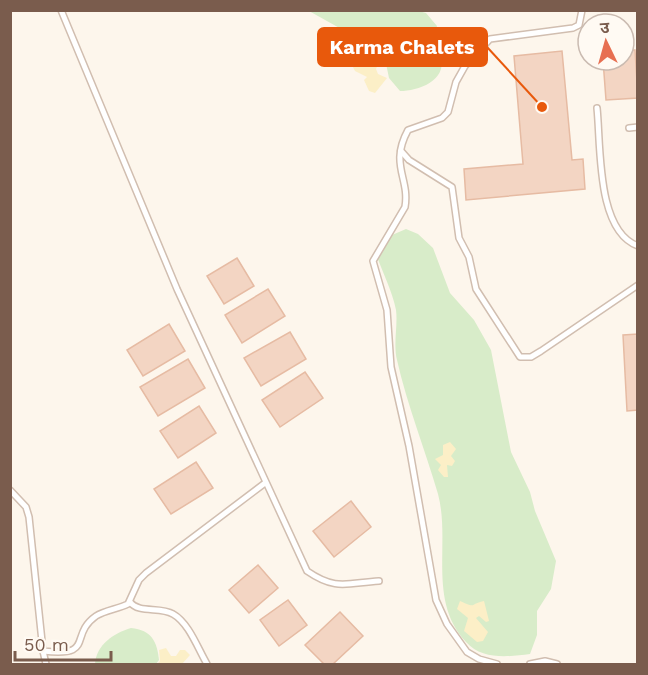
<svg xmlns="http://www.w3.org/2000/svg" width="648" height="675" font-family="'Work Sans','Noto Sans Devanagari',sans-serif">
<rect width="100%" height="100%" fill="#fdf6ec"/>
<g fill="#d8ecc9">
<path d="M415 10 426 13 437 26C436 31 434 39 435 45 436 49 440 53 441 57 447 81 418 91 400 91L389 78 383 49 368 37 352 35 309 11Z"/>
<path d="M406 229 418 234 433 248 450 293 474 320 491 350 511 452 530 492 535 511 556 561 551 589 537 611V635L530 654C508 657 482 660 466 642 427 600 451 543 438 494 425 449 407 405 397 360 393 344 398 326 396 310 393 293 382 271 376 254L392 235Z"/>
<path d="M131 628C152 630 157 642 159 660L156 664H95C96 645 114 633 131 628Z"/>
</g>
<g fill="#fcefc7">
<path d="M373 50 381 58 376 69 378 74 387 78 375 93 369 91 364 80 367 77 355 71 350 61Z"/>
<path d="M450 442 456 449 451 456 455 461 452 466 447 465 448 477H444L438 470 441 465 435 459 443 455V445Z"/>
<path d="M460 601C477 609 469 604 484 601L489 621 486 622 479 616 476 618 488 632 483 641 477 642 464 631 468 618 457 609Z"/>
<path d="M166 648 171 656H176L180 650H185L190 655 182 664H157L160 661 159 650Z"/>
</g>
<g fill="#f3d5c3" stroke="#e6bba3" stroke-width="1.5">
<path d="M624 50H635L638 98 606 100 603 60H624Z"/>
<path d="M562 51 572 160 583 159 585 189 466 200 464 169 523 164 514 56Z"/>
<path d="M237 258 254 286 224 304 207 276Z"/>
<path d="M268 289 285 316 242 343 225 315Z"/>
<path d="M169 324 185 351 143 376 127 350Z"/>
<path d="M290 332 306 359 261 386 244 358Z"/>
<path d="M638 334V410L627 411 623 335Z"/>
<path d="M188 359 205 388 158 416 140 387Z"/>
<path d="M305 372 323 398 280 427 262 400Z"/>
<path d="M199 406 216 433 178 458 160 431Z"/>
<path d="M196 462 213 488 171 514 154 489Z"/>
<path d="M351 501 371 527 334 557 313 531Z"/>
<path d="M258 565 278 588 249 613 229 590Z"/>
<path d="M288 600 307 625 279 646 260 620Z"/>
<path d="M340 612 363 636 333 664H324L305 645Z"/>
</g>
<g fill="none" stroke-linecap="round" stroke-linejoin="round">
<defs>
<g id="lane">
<path d="M61 10 177 289 307 571C336 591 347 583 379 581"/>
<path d="M597 108C601 145 596 231 638 246"/>
<path d="M629 128 638 127"/>
<path d="M401 151 409 160 452 187 459 238 469 257 476 289 520 357H531L541 351 638 285"/>
<path d="M10 490 26 507 29 517 43 651C96 657 68 636 96 616 105 610 118 609 128 604L139 580 146 573 265 483"/>
<path d="M130 602C139 614 160 606 173 614 189 623 198 649 207 664"/>
<path d="M43 651 46 664"/>
<path d="M497 664 479 659 467 652 447 624 436 600 409 446 391 367 387 310 373 261 405 207C410 178 389 165 408 130L442 118 448 112 456 82 465 66 490 39 573 28 579 25 582 10"/>
<path d="M530 664 545 661 557 664"/>
</g>
</defs>
<use href="#lane" stroke="#d1beb0" stroke-width="8"/>
<use href="#lane" stroke="#fff" stroke-width="5"/>
</g>
<path fill="none" stroke="#e8590c" stroke-width="2" d="M542 107L487 47"/>
<circle fill="#e8590c" stroke="#fffaf3" stroke-width="2" cx="542" cy="107" r="6"/>
<rect fill="#e8590c" stroke="#e8590c" stroke-width="2" x="318" y="28" width="169" height="38" rx="6"/>
<g font-size="20" text-anchor="middle" font-weight="bold" fill="#fff">
<text x="402" y="54">Karma Chalets</text>
</g>
<rect width="648" height="675" fill="none" stroke="#7a5c4d" stroke-width="24"/>
<g transform="translate(606 42) rotate(355)"><circle r="28" fill="#fffaf3" stroke="#cabbb1" stroke-width="1.5"/>
<path d="M0-4.5L10 22L0 15L-10 22Z" fill="#e76f51"/>
<text y="-9" font-size="16" font-weight="bold" text-anchor="middle" fill="#7a5c4d">उ</text>
</g>
<path d="M15 651v9h96v-9" fill="none" stroke="#7a5c4d" stroke-width="3"/>
<text x="24" y="651" font-size="18" fill="#7a5c4d" stroke="#fffaf3" stroke-width="4.5" paint-order="stroke">50 m</text>
</svg>
